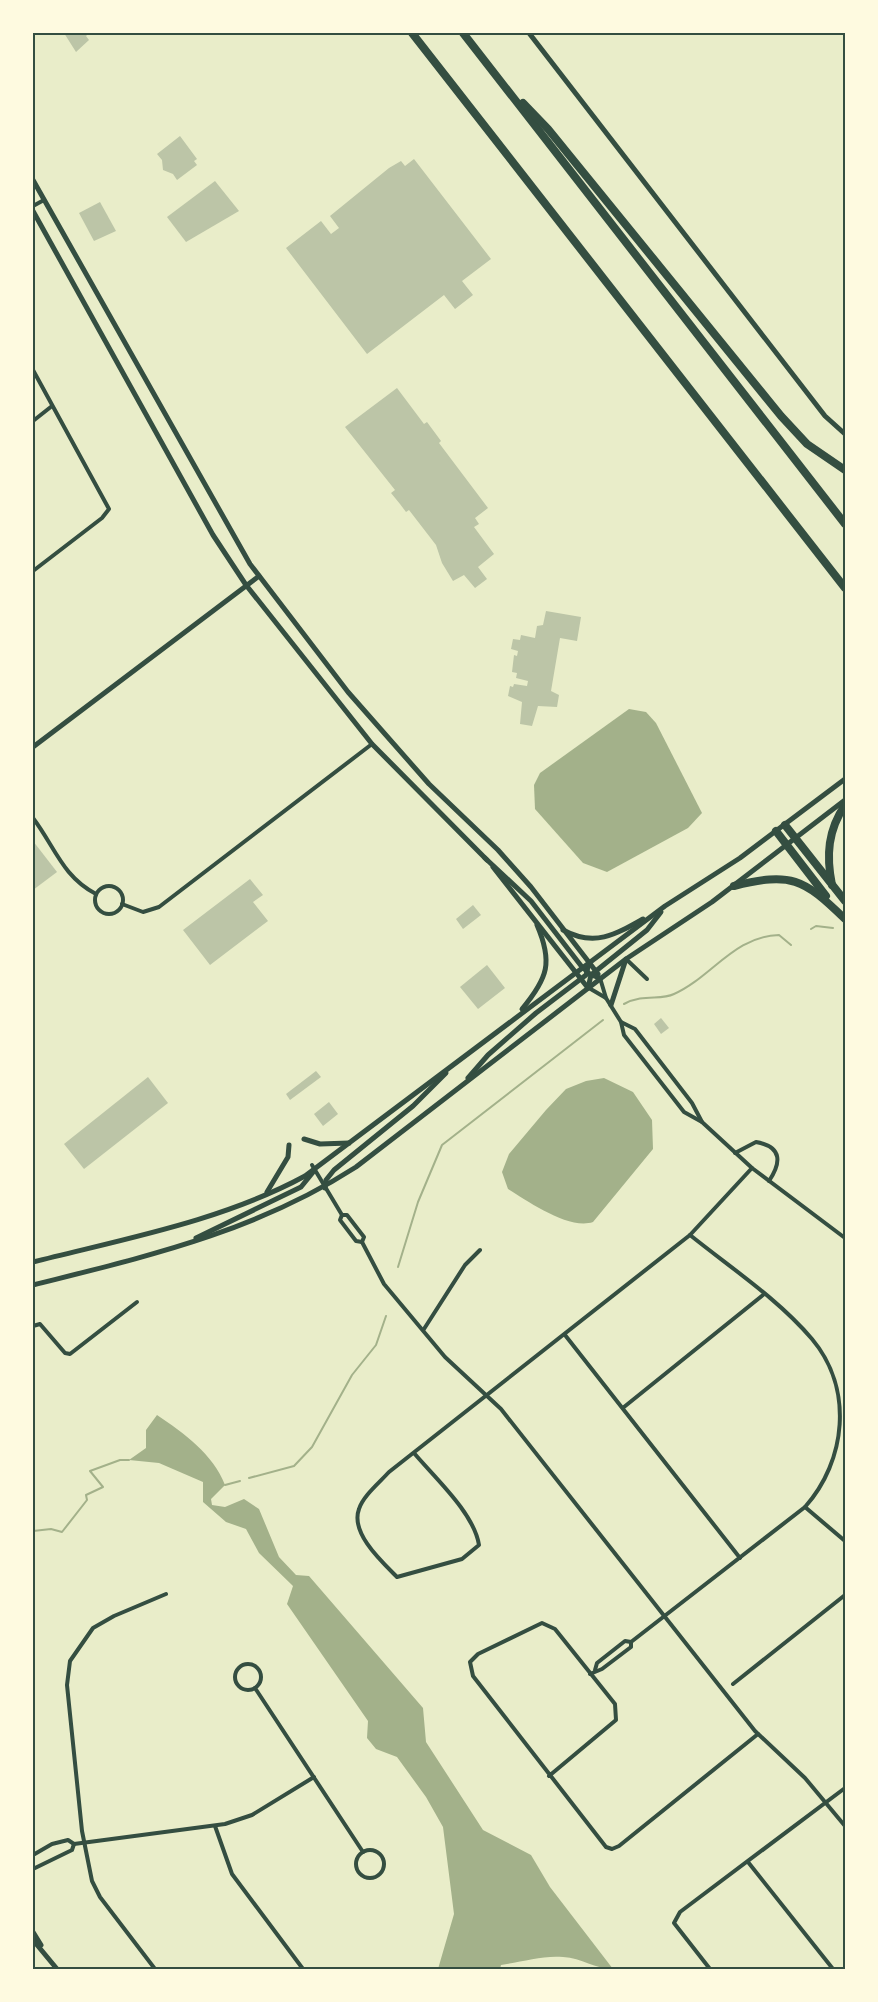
<svg xmlns="http://www.w3.org/2000/svg" width="878" height="2002" font-family="'Space Grotesk',sans-serif">
<rect width="100%" height="100%" fill="#e9edc9"/>
<g fill="#a3b18a">
<path d="M629 709 646 712 656 723 702 813 688 828 607 872 583 863 535 809 534 785 540 773Z"/>
<path d="M604 1078 633 1092 652 1120 653 1149 593 1222C569 1230 529 1202 508 1189L502 1172 509 1154 546 1110 566 1089 586 1081Z"/>
<path d="M157 1415C184 1433 213 1454 225 1485L211 1499 212 1505 225 1507 244 1499 259 1509 279 1557 296 1575 309 1576 423 1708 426 1742 483 1830 531 1855 550 1887 613 1969C595 1969 582 1958 563 1957 544 1955 521 1962 501 1965L500 1969H438L454 1914 443 1827 426 1797 397 1757 376 1749 367 1738 368 1721 287 1604 293 1586 259 1553 246 1529 226 1522 203 1502V1482L159 1463 129 1460 146 1448V1430Z"/>
</g>
<g fill="none" stroke-linecap="round" stroke-linejoin="round">
<g stroke="#a3b18a" stroke-width="2">
<path d="M811 929 816 926 833 928"/>
<path d="M624 1004C644 993 660 1001 674 994 712 977 734 936 779 935L791 945"/>
<path d="M398 1267 418 1202 442 1145 603 1020"/>
<path d="M249 1478 294 1466 312 1447 352 1375 376 1345 386 1316"/>
<path d="M225 1485 240 1481"/>
<path d="M33 1531 51 1529 62 1532 87 1500 86 1495 103 1487 90 1471 120 1460H129"/>
</g>
</g>
<g fill="#bcc5a7">
<path d="M64 33H89L86 36 89 40 76 52Z"/>
<path d="M180 136 197 159 194 161 197 165 177 180 173 174 163 170 162 160 157 154Z"/>
<path d="M414 159 491 259 462 281 473 295 455 309 444 295 367 354 286 248 321 221 331 234 339 228 330 216 389 168 401 161 405 166Z"/>
<path d="M215 181 239 211 186 242 167 217Z"/>
<path d="M100 202 116 231 94 241 79 213Z"/>
<path d="M397 388 424 424 427 422 441 441 439 443 488 508 475 518 479 524 474 527 494 554 478 567 487 579 475 588 464 575 453 581 442 563 436 545 409 510 406 512 400 504 391 493 395 490 345 427Z"/>
<path d="M546 611 581 617 577 641 560 638 551 691 559 695 557 707 538 706 532 726 520 724 522 702 508 696 510 686 513 687 514 684 527 686 528 681 516 678 517 673 512 672 514 655 517 656 518 651 511 649 513 639 520 640 521 635 535 638 537 626 543 625Z"/>
<path d="M33 841 57 872 33 890Z"/>
<path d="M250 879 263 895 253 902 268 921 210 965 183 930Z"/>
<path d="M473 905 481 915 463 929 456 919Z"/>
<path d="M487 965 505 988 478 1009 460 987Z"/>
<path d="M661 1018 669 1028 661 1034 654 1024Z"/>
<path d="M316 1071 321 1077 290 1100 286 1094Z"/>
<path d="M148 1077 168 1103 84 1169 64 1144Z"/>
<path d="M329 1102 338 1114 323 1126 314 1114Z"/>
</g>
<g fill="none" stroke-linecap="round" stroke-linejoin="round">
<g stroke="#344e41" stroke-width="4">
<path d="M33 206 44 200"/>
<path d="M33 370 109 509 102 518 33 571"/>
<path d="M33 421 52 406"/>
<path d="M33 818C55 847 62 876 96 894"/>
<circle cx="109" cy="900" r="14"/>
<path d="M122 904 143 912 159 907 372 744"/>
<path d="M626 959 647 979"/>
<path d="M600 978 606 998 621 1022 624 1035 684 1112 702 1122 752 1168 845 1238"/>
<path d="M589 988 606 998"/>
<path d="M621 1022 635 1029 692 1103 702 1122"/>
<path d="M735 1153 756 1142C783 1147 781 1163 769 1181"/>
<path d="M312 1165 342 1215"/>
<path d="M342 1215H347L364 1237 362 1242 384 1284 445 1357 501 1409 755 1731 805 1778 845 1826"/>
<path d="M342 1215 340 1220 356 1241 362 1242"/>
<path d="M33 1326 40 1324 65 1353 70 1354 137 1302"/>
<path d="M424 1329 465 1265 480 1250"/>
<path d="M565 1335 740 1558"/>
<path d="M624 1407 763 1295"/>
<path d="M414 1453C435 1478 474 1513 479 1545L462 1559 397 1577C382 1562 350 1533 359 1509 363 1496 379 1483 389 1472L690 1235 752 1168"/>
<path d="M805 1507 845 1541"/>
<circle cx="248" cy="1677" r="13"/>
<path d="M595 1670 597 1663 625 1641 631 1642"/>
<path d="M590 1674 602 1669 631 1647V1642L805 1507C846 1461 854 1389 812 1339 778 1299 731 1268 690 1235"/>
<path d="M733 1684 845 1595"/>
<path d="M255 1688 363 1852"/>
<path d="M549 1776 616 1720 615 1704 555 1629 542 1623 478 1654 470 1662 473 1676 606 1847 612 1849 619 1846 758 1734"/>
<path d="M215 1826 232 1874 303 1969"/>
<circle cx="370" cy="1864" r="14"/>
<path d="M33 1855 52 1844 68 1840 74 1844 225 1824 252 1815 314 1777"/>
<path d="M748 1862 833 1969"/>
<path d="M33 1869 72 1850 74 1844"/>
<path d="M155 1969 100 1897 92 1881 82 1831 67 1685 70 1661 93 1628 114 1616 166 1594"/>
<path d="M710 1969 674 1923 680 1912 845 1788"/>
</g>
<g stroke="#344e41" stroke-width="5">
<path d="M529 33 825 416 845 434"/>
<path d="M33 180 250 564 348 692 429 784 498 850 531 887 598 974"/>
<path d="M33 211 213 535 246 585 372 744 487 860"/>
<path d="M33 747 259 576"/>
<path d="M493 867 588 988"/>
<path d="M33 1932 41 1945"/>
<path d="M33 1940 57 1969"/>
</g>
<g stroke="#344e41" stroke-width="5">
<path d="M485 858 531 901 582 967 591 975 600 978"/>
<path d="M563 930C594 947 615 935 643 919"/>
<path d="M588 988 591 975 647 930 661 912"/>
<path d="M611 1005 626 959"/>
<path d="M522 1009C548 978 553 962 537 925"/>
<path d="M468 1078 488 1055 536 1013 586 975 589 963"/>
<path d="M304 1139 320 1144 349 1143"/>
<path d="M325 1188 326 1180 334 1170 413 1106 446 1073"/>
<path d="M267 1192 288 1157 289 1145"/>
<path d="M196 1238 301 1187 314 1171"/>
<path d="M33 1262C123 1239 222 1221 305 1176L665 906 740 858 845 779"/>
<path d="M33 1285C148 1256 255 1232 356 1167L626 959 712 902 845 800"/>
</g>
<g stroke="#344e41" stroke-width="8">
<path d="M412 33 845 588"/>
<path d="M463 33 845 524"/>
<path d="M523 103 548 129 781 416 807 444 845 470"/>
<path d="M785 825 845 901"/>
<path d="M776 831 826 896"/>
<path d="M832 885C826 855 828 830 845 805"/>
<path d="M734 886C791 872 803 878 845 919"/>
</g>
</g>
<rect width="878" height="2002" fill="none" stroke="#fefae0" stroke-width="69"/>
<rect x="34" y="34" width="810" height="1934" fill="none" stroke="#344e41" stroke-width="2"/>
</svg>
